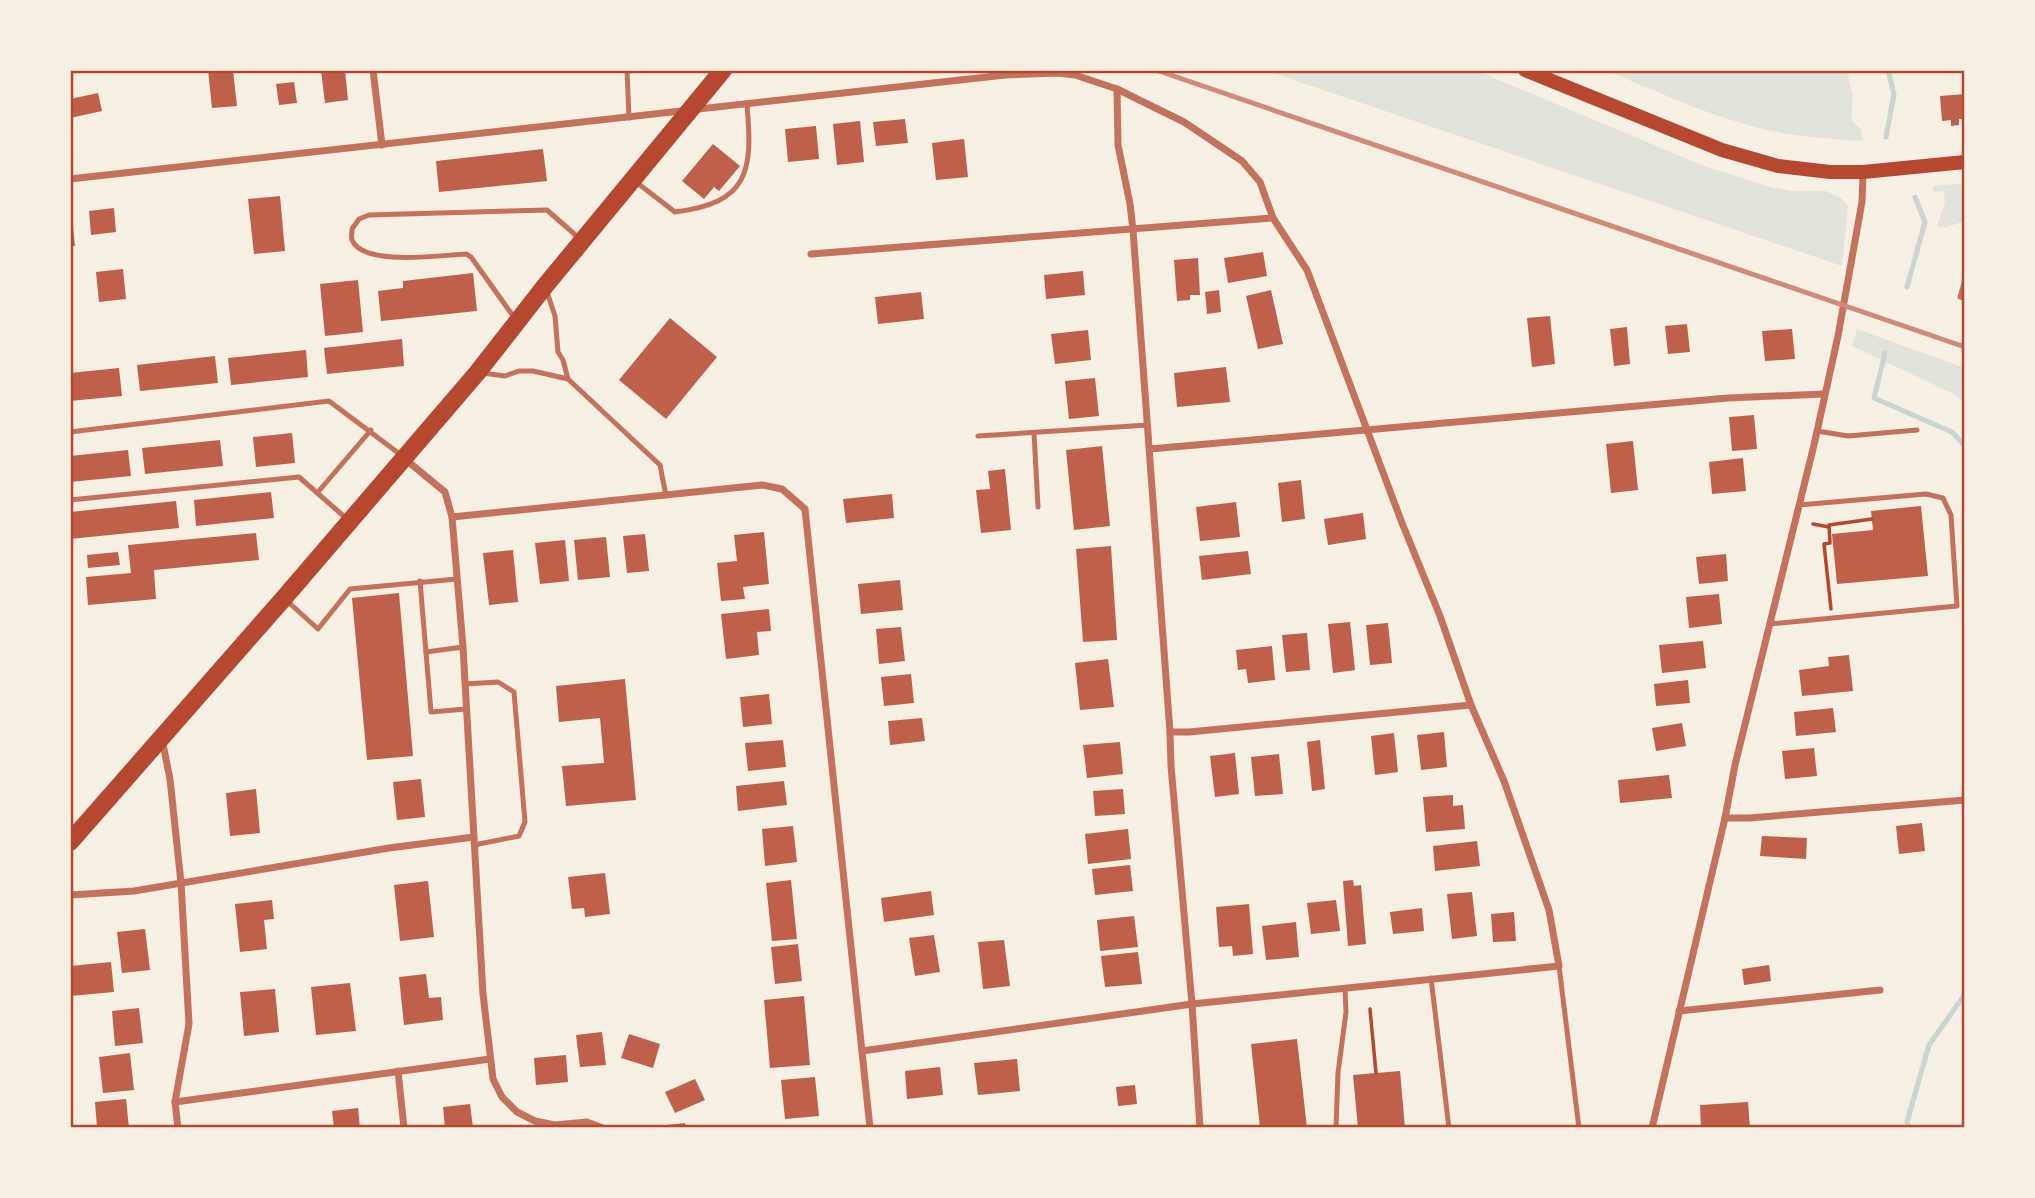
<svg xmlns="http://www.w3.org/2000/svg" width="2035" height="1198" font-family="Overpass,sans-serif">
<rect width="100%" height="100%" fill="#f6efe4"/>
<g fill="#e2e4dc">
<path d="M1264 70H1475L1704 166 1770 187 1792 191H1826L1841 198 1848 206 1842 266Z"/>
<path d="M1605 70H1847L1853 97 1851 120 1861 129 1863 140C1850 142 1838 139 1825 138 1748 135 1676 99 1605 70Z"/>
<path d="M1965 183V221L1944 228 1937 226 1945 202 1944 191 1934 192 1933 186Z"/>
<path d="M1857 329 1965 368V404L1956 395 1852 346Z"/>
</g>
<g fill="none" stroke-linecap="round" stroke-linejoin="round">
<g stroke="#c9d6d2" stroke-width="5">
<path d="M1886 137 1894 94 1888 70"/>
<path d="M1907 287 1925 222 1915 197"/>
<path d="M1885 353 1874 398 1952 432 1965 446"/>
<path d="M1909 1128 1907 1122 1929 1045 1965 994"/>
</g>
</g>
<g fill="#bf614a">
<path d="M208 70H233L237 106 212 108Z"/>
<path d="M321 70H345L348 100 325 103Z"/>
<path d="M294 82 297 103 279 105 276 84Z"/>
<path d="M98 93 102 111 70 118V99Z"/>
<path d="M1965 94V119H1959V125L1951 126V120L1942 121 1940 96Z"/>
<path d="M905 119 908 143 876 146 873 122Z"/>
<path d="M860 121 864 162 837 165 833 124Z"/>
<path d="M816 126 819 159 788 162 785 129Z"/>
<path d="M964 139 968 177 936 180 932 143Z"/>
<path d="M713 144 740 166 719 191 714 187 704 199 682 181Z"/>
<path d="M543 149 547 181 439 192 436 161Z"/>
<path d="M280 196 285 251 254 254 248 199Z"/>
<path d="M114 208 116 232 91 235 89 211Z"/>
<path d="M70 218H72L75 246H70Z"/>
<path d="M1263 252 1267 276 1228 283 1224 258Z"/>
<path d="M1198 258 1200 295H1190V300L1177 301 1174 260Z"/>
<path d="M123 269 126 299 99 302 96 272Z"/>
<path d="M1083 271 1085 295 1046 299 1044 275Z"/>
<path d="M473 273 477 311 381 321 378 291 403 288V281Z"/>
<path d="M358 280 363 332 325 336 320 284Z"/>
<path d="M1219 290 1221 312 1207 314 1205 292Z"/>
<path d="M1271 290 1283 344 1258 349 1246 296Z"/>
<path d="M921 292 924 319 878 324 875 297Z"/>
<path d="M1550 316 1555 364 1532 367 1527 318Z"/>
<path d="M670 318 717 357 666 419 619 380Z"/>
<path d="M1687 324 1690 352 1668 354 1665 326Z"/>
<path d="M1627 327 1630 364 1614 366 1610 329Z"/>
<path d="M1792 329 1795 359 1765 361 1762 331Z"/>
<path d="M1088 330 1091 360 1055 364 1051 334Z"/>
<path d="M402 339 404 366 327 374 324 348Z"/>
<path d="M306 350 308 377 231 385 228 358Z"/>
<path d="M215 356 218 383 140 391 137 365Z"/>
<path d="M1226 367 1230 402 1177 407 1174 373Z"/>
<path d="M119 368 122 396 70 401V373Z"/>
<path d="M1095 378 1099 416 1069 419 1065 381Z"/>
<path d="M1754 415 1757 449 1732 451 1729 417Z"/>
<path d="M292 433 295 463 256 467 253 437Z"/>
<path d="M220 440 223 466 145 474 142 448Z"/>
<path d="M1633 441 1638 490 1611 493 1606 444Z"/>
<path d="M1102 446 1110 526 1074 530 1066 450Z"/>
<path d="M128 450 131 476 70 482V456Z"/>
<path d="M1743 458 1746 491 1712 494 1709 462Z"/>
<path d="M1005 469 1011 530 981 533 976 490 990 489 988 471Z"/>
<path d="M1301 480 1305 519 1282 522 1278 483Z"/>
<path d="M271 492 274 518 196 526 194 500Z"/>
<path d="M892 494 894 518 846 523 843 499Z"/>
<path d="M176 501 179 528 70 539V512Z"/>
<path d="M1236 502 1240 537 1200 541 1196 507Z"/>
<path d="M1921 506 1928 576 1837 584 1832 534 1873 530 1871 511Z"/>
<path d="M1363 513 1366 539 1328 545 1324 519Z"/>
<path d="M764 532 769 584 743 587 745 599 721 601 717 563 737 561 734 535Z"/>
<path d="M256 533 259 560 154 570 156 599 88 605 86 577 131 573 128 545Z"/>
<path d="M645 534 649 571 627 573 623 536Z"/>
<path d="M606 537 610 577 578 580 574 540Z"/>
<path d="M565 540 569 581 540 584 535 543Z"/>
<path d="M1111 546 1117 640 1083 642 1076 549Z"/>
<path d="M513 550 518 602 489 605 483 553Z"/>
<path d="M1248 551 1251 574 1202 580 1199 556Z"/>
<path d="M118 552 120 565 88 568 87 555Z"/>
<path d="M1726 554 1728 581 1699 584 1696 557Z"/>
<path d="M900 580 903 610 861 614 858 584Z"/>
<path d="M399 593 413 756 367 760 352 598Z"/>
<path d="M1719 594 1722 624 1689 628 1686 597Z"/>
<path d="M769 609 771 631 757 632 759 655 726 659 721 614Z"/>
<path d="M1350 622 1355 670 1333 673 1328 624Z"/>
<path d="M1388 623 1392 663 1370 665 1366 625Z"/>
<path d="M901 627 905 661 879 664 876 629Z"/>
<path d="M1307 633 1310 670 1286 672 1282 635Z"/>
<path d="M1703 641 1706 668 1662 673 1659 645Z"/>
<path d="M1272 646 1275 680 1248 683 1246 669 1238 670 1236 650Z"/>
<path d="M1849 655 1853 691 1802 696 1799 670 1829 666 1828 657Z"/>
<path d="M1108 659 1114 707 1080 710 1075 663Z"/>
<path d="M911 674 914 703 884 706 881 677Z"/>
<path d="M625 679 636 800 566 806 562 766 604 763 600 718 559 722 556 686Z"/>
<path d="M1688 680 1690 703 1656 706 1654 684Z"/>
<path d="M769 694 772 724 743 727 740 697Z"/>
<path d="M1833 708 1836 732 1796 736 1794 712Z"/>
<path d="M922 718 925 741 890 745 888 721Z"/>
<path d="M1682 723 1686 746 1656 751 1652 728Z"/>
<path d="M1444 732 1447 767 1421 770 1417 735Z"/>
<path d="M1394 733 1398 772 1375 775 1371 736Z"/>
<path d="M783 740 786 767 748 771 745 743Z"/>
<path d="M1320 740 1325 789 1312 791 1307 742Z"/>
<path d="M1120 742 1123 774 1087 778 1083 745Z"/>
<path d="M1814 748 1817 776 1785 779 1782 751Z"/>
<path d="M1235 753 1239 794 1215 797 1210 756Z"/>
<path d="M1279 754 1283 794 1255 796 1251 757Z"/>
<path d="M1669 775 1672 798 1620 803 1618 780Z"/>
<path d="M421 779 425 817 397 820 393 782Z"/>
<path d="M784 781 787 805 738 811 736 786Z"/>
<path d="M256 789 260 833 230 836 226 793Z"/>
<path d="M1123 789 1125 814 1095 816 1093 791Z"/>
<path d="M1453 795V806L1463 805 1465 829 1426 832 1423 797Z"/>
<path d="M1922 823 1925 851 1899 854 1896 826Z"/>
<path d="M793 826 797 862 765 866 762 829Z"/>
<path d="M1128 829 1131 859 1088 864 1085 834Z"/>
<path d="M1762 836 1807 838 1806 859 1760 856Z"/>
<path d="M1477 841 1480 866 1435 871 1433 846Z"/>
<path d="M1130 865 1133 891 1095 895 1092 869Z"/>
<path d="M605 873 610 914 585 917 584 908 572 909 568 877Z"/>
<path d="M791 880 797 939 772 941 766 883Z"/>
<path d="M1353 880 1354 886 1361 885 1366 944 1348 946 1343 881Z"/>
<path d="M428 881 434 937 400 941 394 885Z"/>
<path d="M931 891 934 915 884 922 881 898Z"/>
<path d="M1472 892 1477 936 1452 939 1447 894Z"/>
<path d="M272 900 274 919 264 920 267 949 240 952 235 904Z"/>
<path d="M1336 900 1340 931 1311 934 1307 903Z"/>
<path d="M1249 904 1253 954 1233 956 1232 946 1219 947 1216 907Z"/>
<path d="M1422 908 1424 931 1393 934 1390 912Z"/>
<path d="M1514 912 1516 941 1493 942 1491 914Z"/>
<path d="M1134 916 1138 947 1100 951 1097 920Z"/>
<path d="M1296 922 1299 957 1266 960 1262 926Z"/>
<path d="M145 929 150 970 122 973 117 932Z"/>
<path d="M934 935 940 972 915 976 909 938Z"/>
<path d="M1004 940 1010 986 983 989 978 942Z"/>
<path d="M798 944 802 981 775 984 771 947Z"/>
<path d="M1138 952 1142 984 1105 987 1101 956Z"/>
<path d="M111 962 114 992 70 996V966Z"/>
<path d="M1769 965 1771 981 1744 985 1742 969Z"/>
<path d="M426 974 429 998 441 997 443 1020 404 1025 399 977Z"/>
<path d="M350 983 356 1031 316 1035 311 987Z"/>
<path d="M275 989 279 1032 244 1036 240 992Z"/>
<path d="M804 996 810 1065 770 1068 764 1000Z"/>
<path d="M139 1008 143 1043 115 1046 112 1011Z"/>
<path d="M602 1032 606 1065 580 1067 576 1035Z"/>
<path d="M629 1034 660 1044 653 1068 621 1058Z"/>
<path d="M1297 1039 1307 1128H1260L1251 1044Z"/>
<path d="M130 1053 134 1090 103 1093 99 1057Z"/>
<path d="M566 1055 568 1082 536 1085 534 1058Z"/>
<path d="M1017 1059 1020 1091 978 1095 974 1063Z"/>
<path d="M940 1067 943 1095 907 1099 905 1071Z"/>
<path d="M1400 1071 1405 1128H1358L1353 1075Z"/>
<path d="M815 1077 819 1116 785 1119 781 1080Z"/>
<path d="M695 1079 705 1100 675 1113 665 1092Z"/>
<path d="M1135 1085 1137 1104 1118 1106 1116 1087Z"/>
<path d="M126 1099 129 1128H97L95 1102Z"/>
<path d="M1748 1102 1750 1128H1701L1700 1105Z"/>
<path d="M470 1104 473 1128H445L443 1107Z"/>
<path d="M358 1108 360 1128H334L332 1111Z"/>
<path d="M685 1123 686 1128H667V1125Z"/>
</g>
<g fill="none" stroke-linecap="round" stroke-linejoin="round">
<g stroke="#b5482f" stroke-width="3.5">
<path d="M1813 524 1829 527"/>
<path d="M1831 609 1824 544 1830 543 1829 525 1872 519"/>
<path d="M1370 1009 1376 1073"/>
</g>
<g stroke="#c5725c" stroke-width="5">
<path d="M627 70 629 118"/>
<path d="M636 182 675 212C749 203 753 171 747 105"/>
<path d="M1965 280 1960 297 1965 298"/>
<path d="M547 292 555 316 558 352 563 360 568 379 660 465 666 496"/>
<path d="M516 320 471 257 466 254C442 255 363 267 352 240 351 237 352 233 352 229L359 219 369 215 547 210 580 239"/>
<path d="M482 373 505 376 519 371H533L568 379"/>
<path d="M1817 431 1848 436 1917 430"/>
<path d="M70 432 329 401 401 455"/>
<path d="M1034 433 1038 507"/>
<path d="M978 436 1148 425"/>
<path d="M318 492 371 430"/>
<path d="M70 500 299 477 347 519"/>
<path d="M420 581 431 712 466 709"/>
<path d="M286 600 318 629 350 589 457 579"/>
<path d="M1769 624 1957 606 1951 515 1943 498 1926 494 1799 505"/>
<path d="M426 652 463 647"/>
<path d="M465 684 498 682 514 692 525 822 519 836 474 845"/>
<path d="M1559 966 1579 1128"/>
<path d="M1431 978 1449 1128"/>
<path d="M1336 1128 1338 1073 1346 1012 1345 989"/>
</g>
<g stroke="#c5725c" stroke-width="7">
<path d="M373 70 382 145"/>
<path d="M1117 89 1118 145 1130 204 1133 230 1170 732 1171 766 1192 1004 1200 1128"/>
<path d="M70 179 1005 75 1058 73 1075 75 1117 89 1184 122 1242 161 1260 182 1273 218 1307 270 1402 523 1440 616 1471 705 1504 781 1549 910 1559 966 1192 1004 862 1051"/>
<path d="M811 254 1273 218"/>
<path d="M1150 449 1728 398 1824 394"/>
<path d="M405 459 445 492 452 517 463 647 483 994 493 1079 502 1097 517 1112 535 1121 555 1125 587 1122 603 1128"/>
<path d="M452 517 762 485 782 489 805 509 870 1128"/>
<path d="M1170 732H1189L1471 705"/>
<path d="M162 739 170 779 181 883 189 1024 175 1102 178 1128"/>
<path d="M1725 818H1749L1965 800"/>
<path d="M70 895 134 891 389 848 474 837"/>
<path d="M1679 1011 1880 990"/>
<path d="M398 1071 404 1128"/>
<path d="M175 1102 490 1059"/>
<path d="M1652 1128 1725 818 1735 765 1814 445 1838 336 1862 202 1863 173"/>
</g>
<path stroke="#b5482f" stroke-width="14" d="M1525 70 1722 150 1778 166 1830 172H1863L1965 162"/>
<path stroke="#b5482f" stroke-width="18" d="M70 842 284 598 477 373 545 286 723 70"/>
<path stroke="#cf8b77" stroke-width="5" d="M1156 70 1965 347"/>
</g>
<rect width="2035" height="1198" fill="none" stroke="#f6efe4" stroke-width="144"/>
<rect x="72" y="72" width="1891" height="1054" fill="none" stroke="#b5482f" stroke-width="2.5"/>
</svg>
